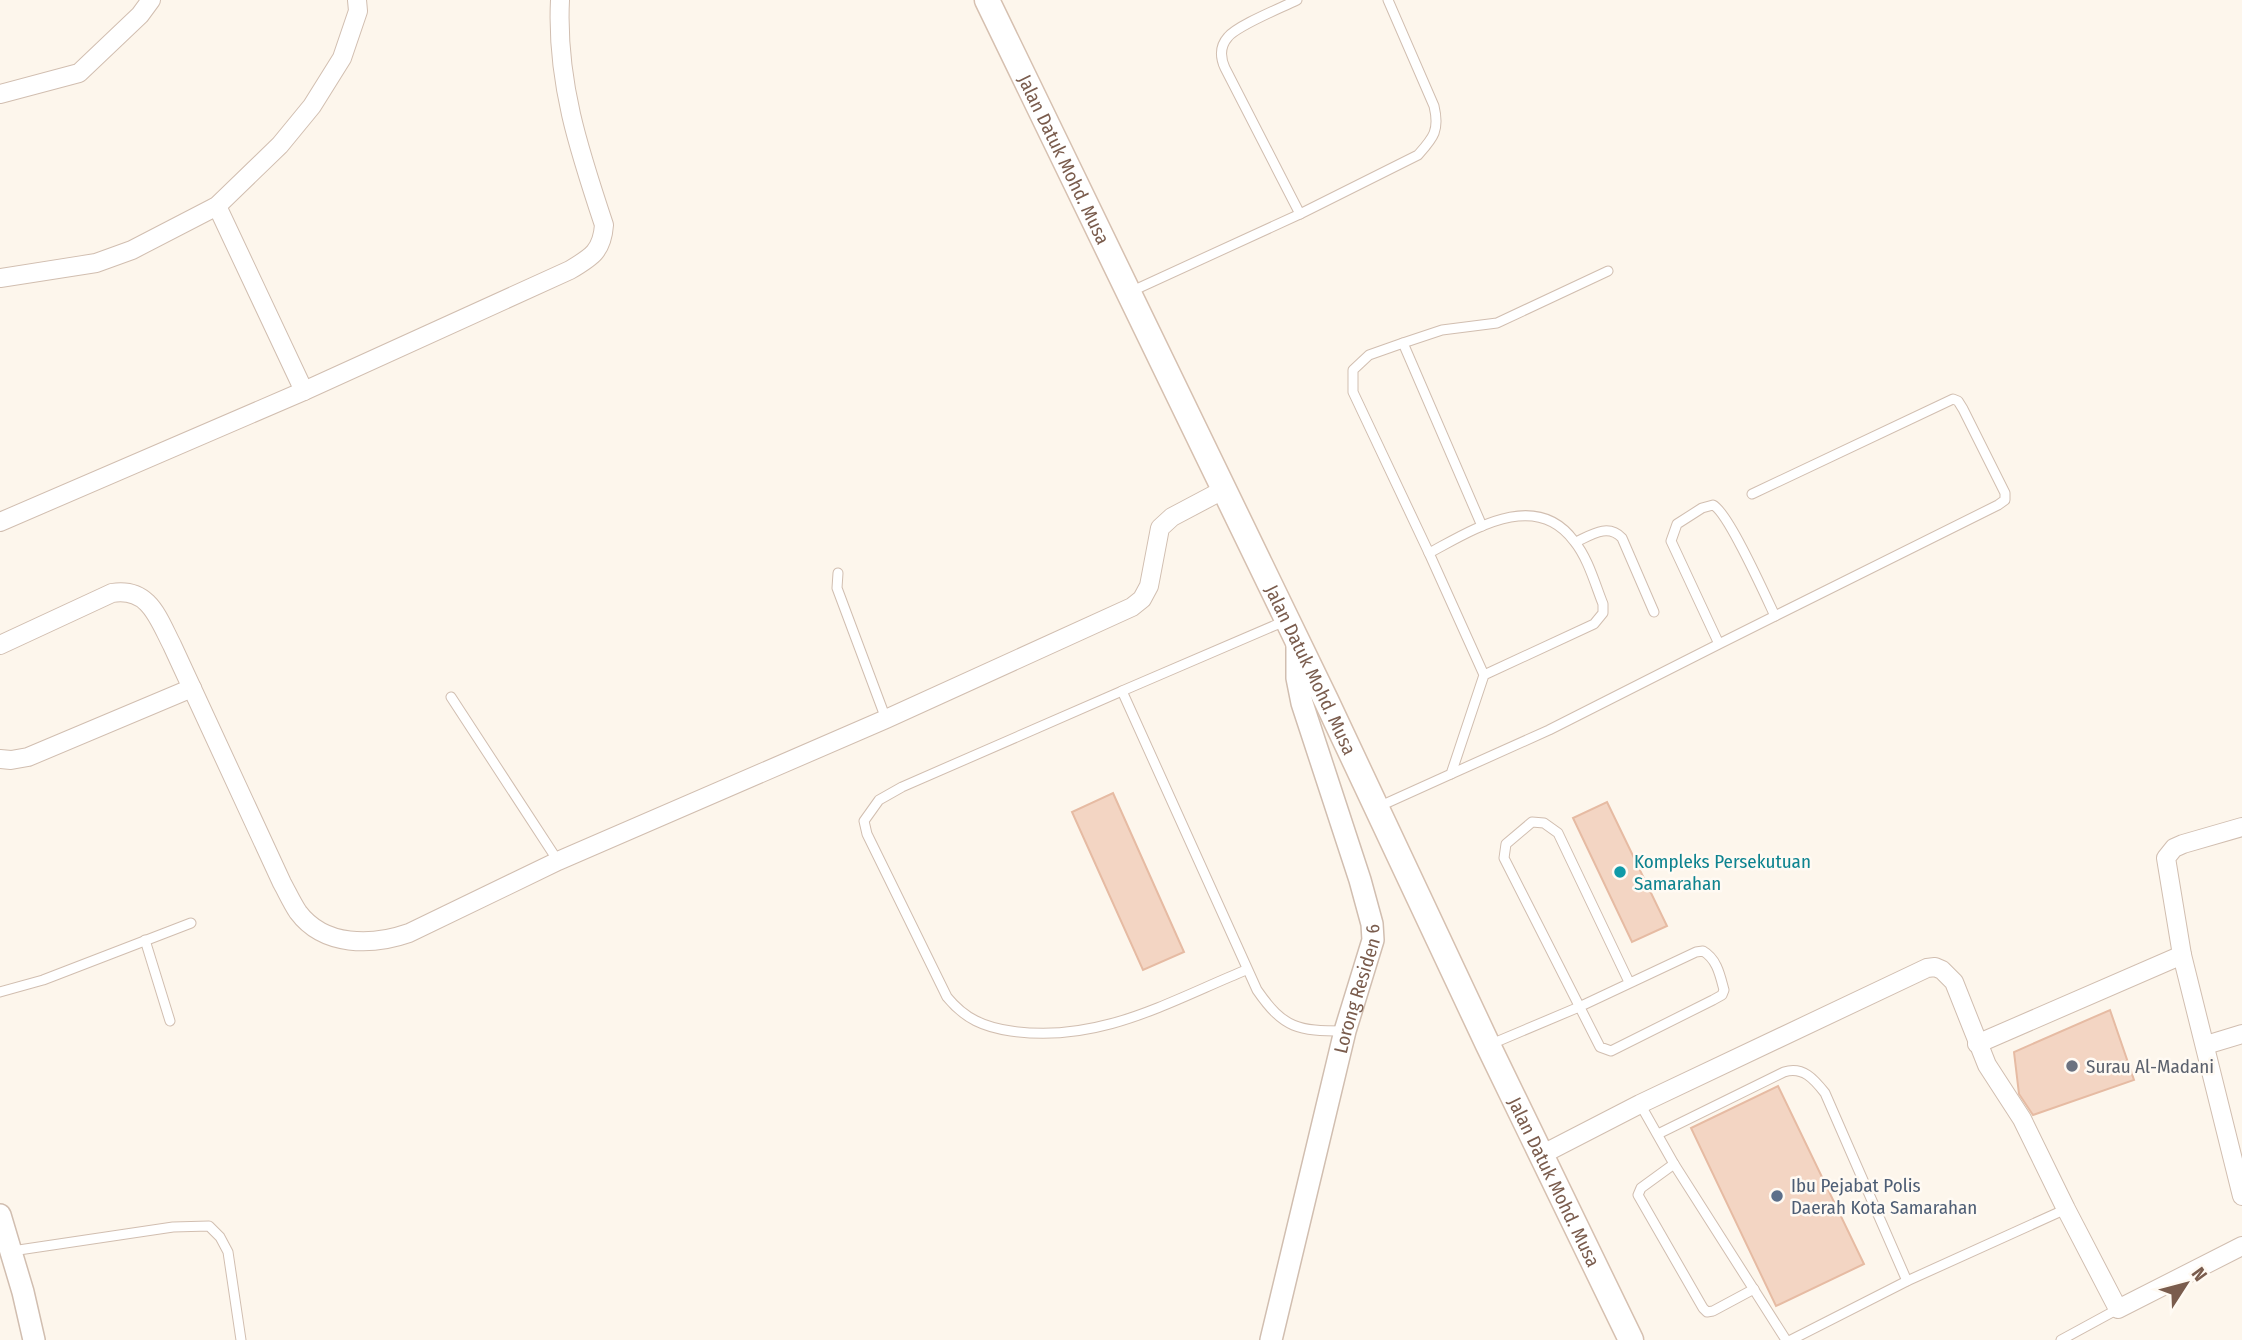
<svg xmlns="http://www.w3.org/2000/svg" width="2242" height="1340" font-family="'Fira Sans Condensed',sans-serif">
<rect width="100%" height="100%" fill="#fdf6ec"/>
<g fill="#f3d5c3" stroke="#e6bba3" stroke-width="2">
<path d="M1113 793 1184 952 1143 970 1072 812Z"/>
<path d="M1607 802 1667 926 1632 942 1573 818Z"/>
<path d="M2110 1010 2134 1080 2033 1115 2019 1094 2014 1052Z"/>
<path d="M1778 1086 1864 1264 1776 1306 1691 1128Z"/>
</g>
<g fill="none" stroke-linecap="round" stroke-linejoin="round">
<defs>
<g id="service">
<path d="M1297 0C1281 8 1238 25 1228 37 1220 46 1220 57 1225 68L1300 214"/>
<path d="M1130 292 1300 214 1418 155C1433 138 1440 131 1434 106L1388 0"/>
<path d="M1403 343 1442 330 1497 323 1608 271"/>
<path d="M1752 494 1953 399 1958 401 1963 409 2005 493V500L1998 505 1775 616"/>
<path d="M1576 542C1591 535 1608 523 1622 538L1654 612"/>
<path d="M1429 553 1353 392V370L1369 355 1403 343 1482 526"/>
<path d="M838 573 837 588 886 719"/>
<path d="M1285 621 1122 691 1257 990C1284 1029 1298 1031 1344 1031"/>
<path d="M1122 691 902 787 879 800 864 821 867 834 947 997C965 1019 984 1027 1011 1031 1098 1044 1168 1002 1246 970"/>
<path d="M451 697 558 861"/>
<path d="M1451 774 1549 730 1719 644 1671 541 1677 524 1702 508 1713 505C1728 512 1766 597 1775 616L1719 644"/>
<path d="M1378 807 1451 774 1484 675 1429 553C1471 531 1535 488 1574 541 1588 558 1595 584 1603 604V613L1594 624 1484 675"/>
<path d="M145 940 170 1021"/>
<path d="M0 992 43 980 191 923"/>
<path d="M1489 1045 1579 1007 1696 952 1703 951C1717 959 1720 975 1724 990L1722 995 1713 1000 1611 1051 1600 1047 1504 858 1506 844 1532 822 1544 823 1558 833 1629 982"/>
<path d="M1640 1104 1674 1164 1786 1340"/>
<path d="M1658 1134 1784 1072C1803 1066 1814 1079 1825 1093L1907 1281"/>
<path d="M1674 1164 1641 1188 1638 1195 1703 1308 1707 1312 1713 1311 1754 1289"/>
<path d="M12 1251 173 1227 209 1226 220 1237 228 1252 241 1340"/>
<path d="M1791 1340 1907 1281 2066 1209"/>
<path d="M2061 1340 2118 1309"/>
</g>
<g id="minor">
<path d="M0 94 79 73 140 15 151 0"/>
<path d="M217 206 304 391"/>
<path d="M0 278 96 263 132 250 217 206 280 145 312 106 342 58 358 11 357 0"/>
<path d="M0 522 304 391 570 270C592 257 602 251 604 225 579 150 556 81 560 0"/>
<path d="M0 645 112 593C149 587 158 618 172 645L282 883C287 892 292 903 298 912 324 947 372 946 409 933L558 861 886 719 1132 607 1142 599 1149 586 1160 528 1172 517 1223 490"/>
<path d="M0 759 11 760 28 757 192 688"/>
<path d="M2182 955 2166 858 2174 848 2183 844 2242 827"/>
<path d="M1977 1044 2182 955 2242 1196"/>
<path d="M2206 1045 2242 1034"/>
<path d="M1541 1155 1640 1104 1927 968 1935 967 1942 970 1954 982 1987 1065 2022 1119 2066 1209 2118 1309 2242 1246"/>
</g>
<g id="tertiary">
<path d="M0 1215 23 1292 34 1340"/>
<path id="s1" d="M1271 1340 1345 1031 1373 940 1372 924 1360 880 1302 703 1297 678V642"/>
</g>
<g id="secondary">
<path id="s2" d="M987 0 1326 700 1488 1045 1631 1340"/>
</g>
</defs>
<use href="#service" stroke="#d1beb0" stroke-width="11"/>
<use href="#minor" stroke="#d1beb0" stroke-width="20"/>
<use href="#tertiary" stroke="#d1beb0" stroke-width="24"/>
<use href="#secondary" stroke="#d6c0b0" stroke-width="27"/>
<use href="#service" stroke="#fff" stroke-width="9"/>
<use href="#minor" stroke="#fff" stroke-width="18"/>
<use href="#tertiary" stroke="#fff" stroke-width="21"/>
<use href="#secondary" stroke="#fff" stroke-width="24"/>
</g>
<circle fill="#0f9aa8" stroke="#fffaf3" stroke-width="2.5" cx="1620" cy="872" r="7"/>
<circle fill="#6b7280" stroke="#fffaf3" stroke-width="2.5" cx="2072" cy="1066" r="7"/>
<circle fill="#5c6f8a" stroke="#fffaf3" stroke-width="2.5" cx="1777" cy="1196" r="7"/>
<g text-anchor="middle" stroke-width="5" stroke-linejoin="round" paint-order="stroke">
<g font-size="19" fill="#7a5c4d" stroke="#fffaf3">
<text dy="7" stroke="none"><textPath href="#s2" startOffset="177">Jalan Datuk Mohd. Musa</textPath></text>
<text dy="7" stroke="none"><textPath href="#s2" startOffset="744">Jalan Datuk Mohd. Musa</textPath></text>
<text dy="7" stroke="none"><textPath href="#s1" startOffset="362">Lorong Residen 6</textPath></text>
<text dy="7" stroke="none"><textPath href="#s2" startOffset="1311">Jalan Datuk Mohd. Musa</textPath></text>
</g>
<g font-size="19" fill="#0d838f" stroke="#fffaf3" text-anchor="start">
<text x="1634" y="868">Kompleks Persekutuan<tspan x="1634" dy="22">Samarahan</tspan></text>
</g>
<g font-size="19" fill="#5b616d" stroke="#fffaf3" text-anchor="start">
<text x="2086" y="1073">Surau Al-Madani</text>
</g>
<g font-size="19" fill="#4e5e75" stroke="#fffaf3" text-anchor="start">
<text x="1791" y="1192">Ibu Pejabat Polis<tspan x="1791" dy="22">Daerah Kota Samarahan</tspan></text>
</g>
</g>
<g transform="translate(2186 1284) rotate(54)" stroke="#fffaf3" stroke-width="5" paint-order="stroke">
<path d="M0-5L12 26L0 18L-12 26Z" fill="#7a5c4d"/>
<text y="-10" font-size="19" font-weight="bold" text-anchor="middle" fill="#7a5c4d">N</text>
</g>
</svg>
